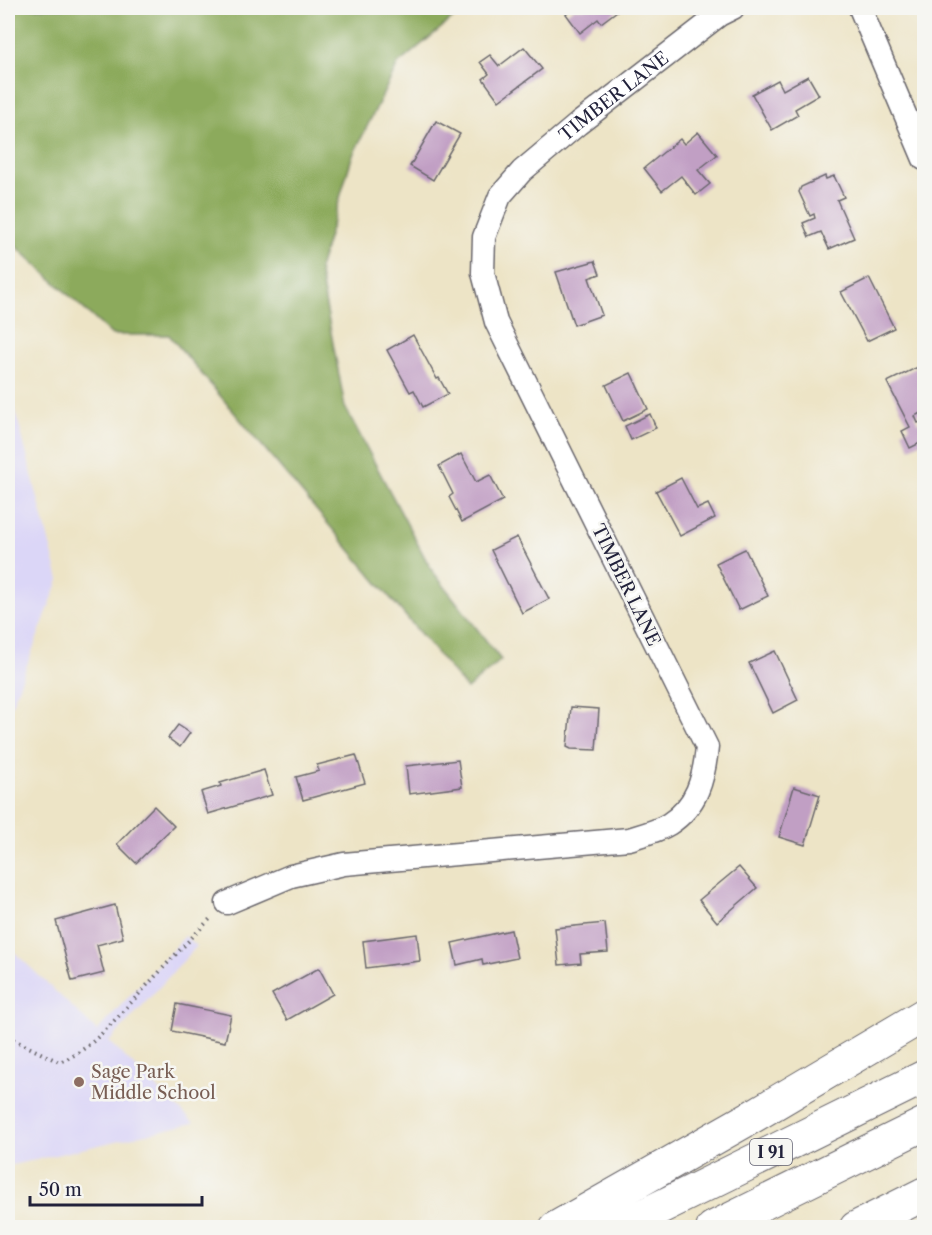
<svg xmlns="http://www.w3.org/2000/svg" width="932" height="1235" font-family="'Libre Caslon Text',serif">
<rect width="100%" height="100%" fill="#f6f6f2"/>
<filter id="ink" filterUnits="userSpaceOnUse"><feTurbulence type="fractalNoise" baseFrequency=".0167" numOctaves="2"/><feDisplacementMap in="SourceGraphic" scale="12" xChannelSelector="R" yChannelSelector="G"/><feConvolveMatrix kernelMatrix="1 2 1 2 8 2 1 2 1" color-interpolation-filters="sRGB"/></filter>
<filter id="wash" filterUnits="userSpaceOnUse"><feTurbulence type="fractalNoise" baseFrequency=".008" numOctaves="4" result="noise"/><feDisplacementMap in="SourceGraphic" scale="24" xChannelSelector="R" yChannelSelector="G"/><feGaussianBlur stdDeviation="1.35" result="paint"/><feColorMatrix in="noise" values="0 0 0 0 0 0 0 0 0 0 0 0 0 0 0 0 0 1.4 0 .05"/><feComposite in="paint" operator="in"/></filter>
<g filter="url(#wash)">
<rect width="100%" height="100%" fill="#ede4c6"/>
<g fill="#dbd6f7">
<path d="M8 382 59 580 8 715Z"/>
<path d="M185 936 197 946 109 1042 194 1123 8 1166V946L97 1031Z"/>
</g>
<path fill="#8caa5c" stroke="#57664c" stroke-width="1.5" d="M8 8H465L398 64 352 157 319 269 345 407 431 569 501 660 467 689 169 335H112L8 239Z"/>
<g id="blocks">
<g fill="#c19fc4">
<path d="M574 8H621L601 23 598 19 580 33 566 14Z"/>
<path d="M524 47 542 69 499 101 483 79 489 74 480 62 490 55 499 66Z"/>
<path d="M808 76 819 95 795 109 798 115 772 130 752 94 778 80 783 90Z"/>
<path d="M436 121 460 134 433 180 410 166Z"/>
<path d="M698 132 717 155 698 170 710 184 696 195 681 176 662 191 644 168 680 139 684 144Z"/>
<path d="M825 176 826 179 834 176 844 197 837 200 854 238 829 249 821 232 809 237 803 223 815 218 814 214 810 216 799 192 801 187Z"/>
<path d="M595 261 600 274 589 278 602 315 574 325 556 272Z"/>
<path d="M869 278 894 328 867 341 841 292Z"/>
<path d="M413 335 437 379 439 378 448 394 423 407 414 390 410 392 387 350Z"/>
<path d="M920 366 924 376V411L915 416 918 423 923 421 924 424V441L910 448 902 431 910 427 887 382Z"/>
<path d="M631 373 648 409 623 421 606 385Z"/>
<path d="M650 414 656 428 631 440 625 426Z"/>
<path d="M461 454 476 482 490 475 503 500 462 522 449 497 453 494 439 466Z"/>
<path d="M681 478 697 509 708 504 715 518 680 536 656 491Z"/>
<path d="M517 537 549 599 522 613 491 550Z"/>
<path d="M745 549 768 596 739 610 716 563Z"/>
<path d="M775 651 798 700 773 713 749 663Z"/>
<path d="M571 707 599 709 596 750 571 749 567 747Z"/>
<path d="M178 725 190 733 180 747 168 738Z"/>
<path d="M356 755 365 783 303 800 296 777 319 771 317 765Z"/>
<path d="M458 760 462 787 409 794 406 766Z"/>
<path d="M264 770 272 795 208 814 201 792 221 786 220 783Z"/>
<path d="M794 787 820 795 805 845 779 837Z"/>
<path d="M154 806 174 826 136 863 117 844Z"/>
<path d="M739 867 757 888 717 922 699 900Z"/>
<path d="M115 905 123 938 97 945 104 973 72 981 56 921Z"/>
<path d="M605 923 608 952 580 954 581 963 559 965 555 928Z"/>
<path d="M511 930 517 958 483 965 482 959 457 965 452 943Z"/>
<path d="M417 934 420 961 366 968 363 941Z"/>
<path d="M319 968 333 994 287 1020 272 994Z"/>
<path d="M177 1004 231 1015 225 1042 172 1031Z"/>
</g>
</g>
</g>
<g filter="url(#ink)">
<use href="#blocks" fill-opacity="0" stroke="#69666c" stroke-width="1.5"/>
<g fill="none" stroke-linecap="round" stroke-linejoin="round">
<defs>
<g id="minor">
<path d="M860 8 924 159"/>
<path id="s1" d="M227 903 291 876 344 864 629 839C642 835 658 831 669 824 697 806 704 779 707 747L496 322 483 273 484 237 500 196 522 171 578 124 719 15 733 8"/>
</g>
<g id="motorway">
<path d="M556 1228 755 1115 924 1015"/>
<path d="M618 1228 924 1077"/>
<path d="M713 1228 924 1124"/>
<path d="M856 1228 924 1194"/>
</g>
</defs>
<use href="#minor" stroke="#69666c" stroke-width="25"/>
<use href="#motorway" stroke="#69666c" stroke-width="35"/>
<path stroke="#69666c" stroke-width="4" stroke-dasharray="1.5 4.5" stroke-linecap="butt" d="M8 1037 59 1062C91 1051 116 1018 139 994 163 968 187 942 212 917"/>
<use href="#minor" stroke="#fff" stroke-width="22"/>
<use href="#motorway" stroke="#fff" stroke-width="33"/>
</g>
</g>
<circle fill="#8d6e63" stroke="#f6f6f2" stroke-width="2" cx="79" cy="1082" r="6"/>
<g text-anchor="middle" stroke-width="5" stroke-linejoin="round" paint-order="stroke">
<rect fill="#f6f6f2" stroke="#626272" stroke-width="1.5" x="750" y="1139" width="42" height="26" rx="4.5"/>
<g font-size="16" font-weight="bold" fill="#22223b">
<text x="771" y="1158">I 91</text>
</g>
<g font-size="18" fill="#22223b" stroke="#f6f6f2">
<text dy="6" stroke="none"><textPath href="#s1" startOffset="1299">TIMBER LANE</textPath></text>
<text transform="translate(626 585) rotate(64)" y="6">TIMBER LANE</text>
</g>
<g font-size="18" fill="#785e54" stroke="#f6f6f2" text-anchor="start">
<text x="91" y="1078">Sage Park<tspan x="91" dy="21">Middle School</tspan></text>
</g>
</g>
<rect width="932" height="1235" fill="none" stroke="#f6f6f2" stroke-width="30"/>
<path d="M30 1196v9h172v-9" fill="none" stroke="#22223b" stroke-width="3"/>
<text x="39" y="1196" font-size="18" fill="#22223b" stroke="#f6f6f2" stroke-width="4.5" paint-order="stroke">50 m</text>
</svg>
